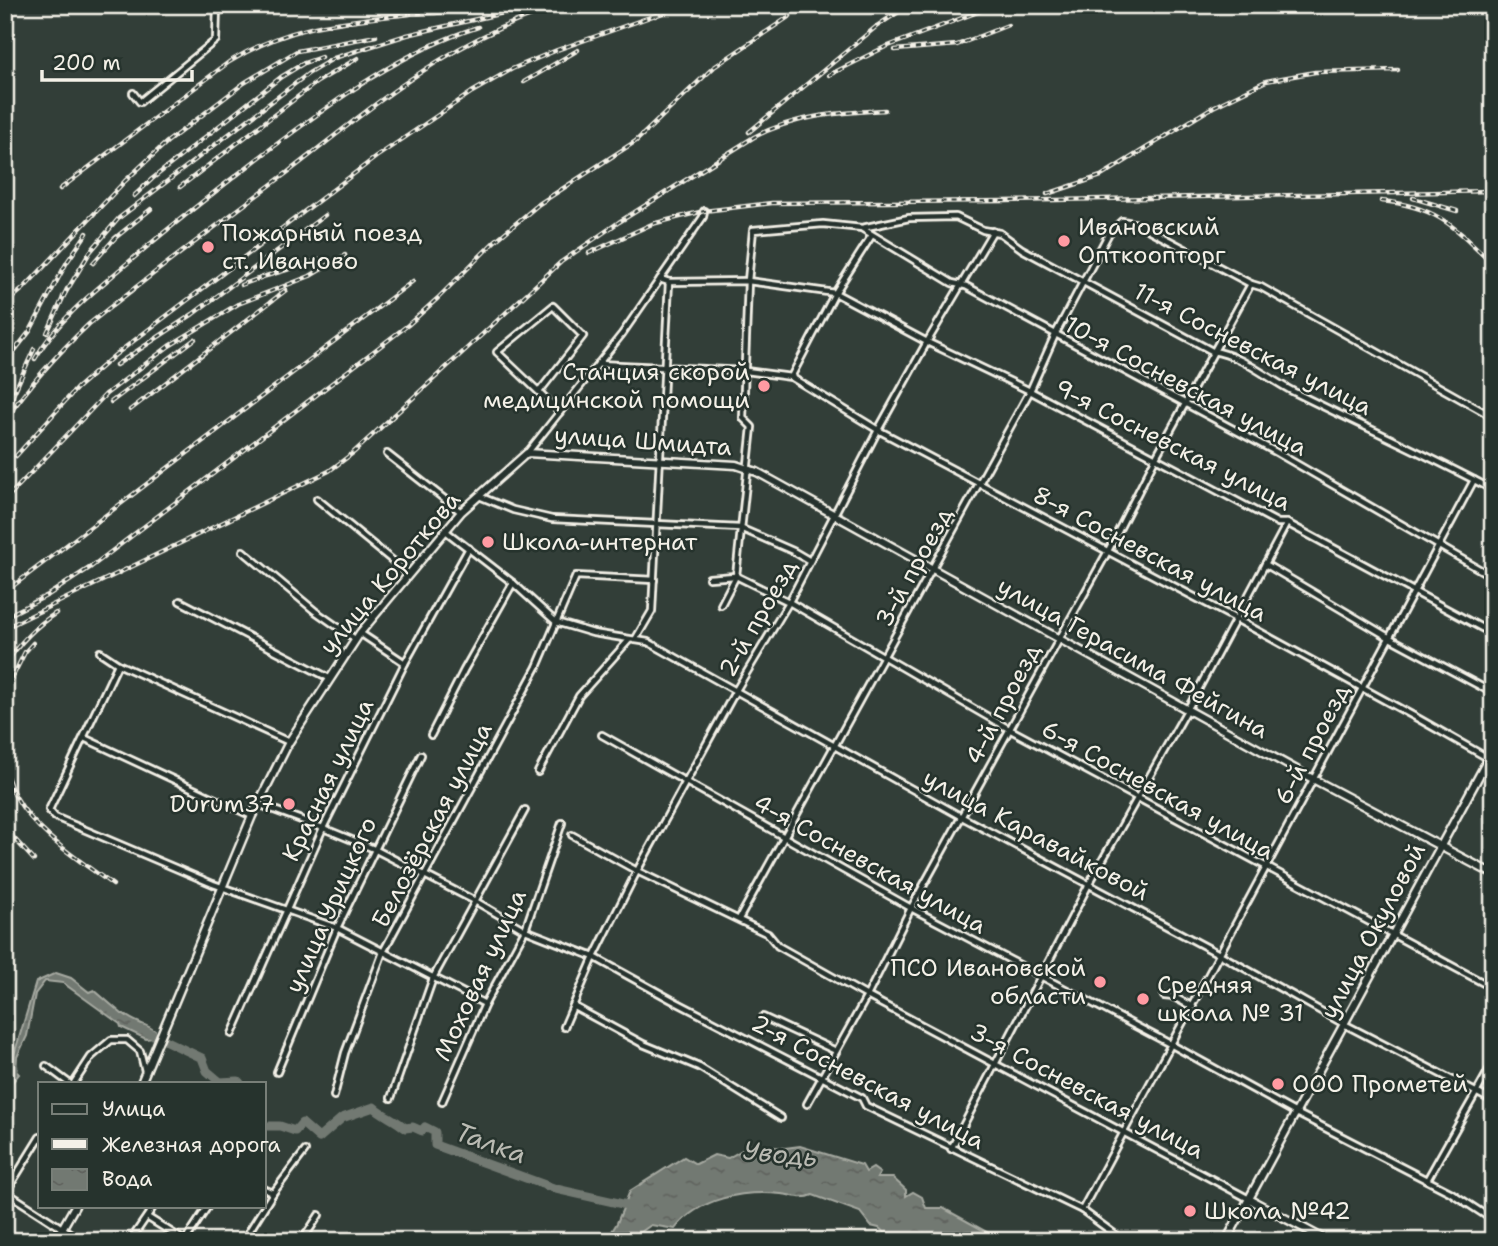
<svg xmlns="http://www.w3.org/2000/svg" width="1498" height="1246" font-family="'Shantell Sans',sans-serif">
<defs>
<pattern id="water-ripples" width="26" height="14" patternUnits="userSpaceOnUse" patternTransform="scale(1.75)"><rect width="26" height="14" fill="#727972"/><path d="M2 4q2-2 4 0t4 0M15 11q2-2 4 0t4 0" fill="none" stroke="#60635e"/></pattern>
</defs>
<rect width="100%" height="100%" fill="#323e38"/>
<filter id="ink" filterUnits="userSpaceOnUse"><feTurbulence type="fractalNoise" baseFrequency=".0143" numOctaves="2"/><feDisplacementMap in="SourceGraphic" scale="14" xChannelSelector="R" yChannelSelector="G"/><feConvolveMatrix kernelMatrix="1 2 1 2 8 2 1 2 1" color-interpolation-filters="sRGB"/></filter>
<g filter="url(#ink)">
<g fill="url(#water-ripples)" stroke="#a6a9a1" stroke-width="2">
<path d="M56 973 71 978 89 992 94 990 122 1014H124C135 1023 146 1024 155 1031L152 1038 146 1039 121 1027 120 1024 63 983 45 981 35 994 27 1036 17 1057 16 1071 19 1074 10 1085 9 1071 36 982Z"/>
<path d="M751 1145 785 1148 800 1146 862 1165 866 1172 873 1168 880 1173 877 1178H893L906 1190V1196L913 1192 922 1197 926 1208H943L1003 1241H894L879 1228 871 1226 860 1212 813 1195C802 1200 793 1195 781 1194 743 1190 699 1198 675 1229L651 1225 628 1241H606L617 1223 630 1191 684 1157 696 1164 714 1155 728 1158Z"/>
</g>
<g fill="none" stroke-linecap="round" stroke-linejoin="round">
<g stroke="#727972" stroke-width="9">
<path d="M143 1030 202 1058 207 1071 220 1082 238 1081 240 1083"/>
<path d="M5 1092 14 1067"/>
<path d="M264 1126H280L295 1131 302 1123 319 1138 342 1118 374 1107C384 1116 395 1119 405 1128L413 1127 422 1131 425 1127 435 1132V1145L556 1189 636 1207"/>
</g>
<defs>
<g id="street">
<path d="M133 93 140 102 216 40 217 7 215 5"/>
<path d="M863 229 952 283 966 286 1274 451 1493 577"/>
<path d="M660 279 669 282 748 281 835 293 927 342 1030 391 1278 523H1287L1493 634"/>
<path d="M598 364 746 371 791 377 878 430 1236 619 1419 719 1493 761"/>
<path d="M791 377 835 293 872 235"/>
<path d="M539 392 583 336 553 306 497 352 560 412"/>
<path d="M528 452 622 334 703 217 704 211"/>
<path d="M387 454 461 512"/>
<path d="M479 496 513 510 552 519 740 528 793 551 810 561"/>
<path d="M317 499 409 574"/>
<path d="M447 532 513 583 556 622 593 633 648 642 962 817 1221 955 1344 1024 1493 1101"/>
<path d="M243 551 315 611 355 639"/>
<path d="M1265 564 1390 638 1493 693"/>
<path d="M736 576 789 602 1009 729 1493 988"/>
<path d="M709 578 735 576"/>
<path d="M180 601 329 678"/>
<path d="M721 605 736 576 752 427 743 418 748 281 753 230 823 224 862 228 909 218 956 217 983 230 1000 233 1022 249 1212 351C1242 355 1268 379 1294 392 1360 425 1428 455 1493 490"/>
<path d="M360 633 405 663"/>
<path d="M635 640 652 611 669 282"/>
<path d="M100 652 118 664 289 742"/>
<path d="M118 664 49 810 55 817 213 884 337 928 485 1004"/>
<path d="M431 735 464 670 513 583"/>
<path d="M602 735 911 908 1172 1045 1296 1113 1450 1192 1493 1220"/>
<path d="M84 738 252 816"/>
<path d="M538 772 579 696 629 640"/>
<path d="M258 804 323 828 374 849 475 901 525 930 594 957 672 1000 862 1098 866 1106 1082 1210 1124 1241"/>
<path d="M572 835 637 871 768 934 778 946 867 996 1249 1199"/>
<path d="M739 919 1030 391 1055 335 1109 233 1122 221 1138 224 1251 284 1261 287 1493 417"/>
<path d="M1164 996 1174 997 1193 1007"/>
<path d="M573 1006 643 1044 699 1067 781 1118"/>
<path d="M763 1017 836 1051"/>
<path d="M564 1027 594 957 637 871 735 692 789 602 878 430 927 342 993 231"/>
<path d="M232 1034 323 828 405 663 469 548"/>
<path d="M46 1066 69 1083"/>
<path d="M277 1072 337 928 421 755"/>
<path d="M74 1083 91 1057 111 1040H127L140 1051 145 1071"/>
<path d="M334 1096 345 1053 383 952 537 667 576 576 654 580"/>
<path d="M391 1098 433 978 525 810"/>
<path d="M442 1102 485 1004 525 930 562 823"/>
<path d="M807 1104 867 996 911 908 1108 551 1158 453 1251 284"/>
<path d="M951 1149 1089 884 1191 703 1287 523"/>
<path d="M1427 1180 1493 1063"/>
<path d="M264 1189 273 1193"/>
<path d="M6 1192 82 1241"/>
<path d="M6 1192 40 1137"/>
<path d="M1082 1210 1474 480"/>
<path d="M147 1217 185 1241"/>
<path d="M130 1241 154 1206"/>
<path d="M185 1241 208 1206"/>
<path d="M243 1241 273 1193 305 1151"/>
<path d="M302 1241 319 1215"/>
<path d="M362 1241 365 1236"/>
<path d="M415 1241 416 1238"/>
</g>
<g id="secondary">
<path d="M141 1083 252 816 289 742 360 633 461 512 527 453 736 465 757 472 1313 779 1493 874"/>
<path d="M1249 1199 1328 1241"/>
<path d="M55 1241 75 1206"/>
<path d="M1226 1241 1493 750"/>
</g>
</defs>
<use href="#street" stroke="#f4f1e8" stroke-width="10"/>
<use href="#secondary" stroke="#f4f1e8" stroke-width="11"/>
<use href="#street" stroke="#26332d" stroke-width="4.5"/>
<use href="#secondary" stroke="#26332d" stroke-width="6"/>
<defs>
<g id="rail">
<path d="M359 5 393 9"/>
<path d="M402 14 435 13 486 8"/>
<path d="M655 16 682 5"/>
<path d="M895 50 957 45 1008 25"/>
<path d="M829 75 883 48 996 5"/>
<path d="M524 82 578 50"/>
<path d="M749 132 877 26 909 5"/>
<path d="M180 187 317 82 358 58"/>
<path d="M60 189 229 62C291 24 339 22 410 14"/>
<path d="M1047 194 1101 176 1213 107 1266 81 1315 72 1398 70"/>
<path d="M134 196 152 179 281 77 304 63 321 57"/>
<path d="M1413 198 1457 211"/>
<path d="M1381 201C1437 206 1455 227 1493 264"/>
<path d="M589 253 652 224 704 211 772 203 1005 201 1493 191"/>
<path d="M93 263 115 238 151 209"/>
<path d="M241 285 266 276 320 260"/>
<path d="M63 297 90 252 119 218 309 73 334 58 407 35 538 5"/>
<path d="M5 304 24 288 125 181 167 142 244 83 297 51 376 36"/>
<path d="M47 333 67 289"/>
<path d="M35 359C60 315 105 283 143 250 185 214 229 181 273 147 337 99 401 52 478 27"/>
<path d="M5 363 30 331 67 262 87 233"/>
<path d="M116 365 193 314 325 215"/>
<path d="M12 397 34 349"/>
<path d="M111 402 195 339"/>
<path d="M130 410 286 290"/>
<path d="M5 420C30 384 57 354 89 324 154 272 221 222 288 172 374 106 459 30 569 5"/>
<path d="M16 456 77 388 115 355 376 157 472 92 512 69 557 50 664 12"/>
<path d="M5 500 106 394 169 346 238 304 310 276 345 255"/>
<path d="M5 592 413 281"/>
<path d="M5 617 48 595 91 567 408 325 438 298 495 241 539 204 636 141 714 67 790 16"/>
<path d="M5 628 329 471 353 453 561 262 619 222 754 137C796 115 838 113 885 110"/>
<path d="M5 665C19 643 34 627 56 613"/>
<path d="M5 692 25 652 33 643"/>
<path d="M5 772C9 780 11 790 16 797 37 835 80 860 113 885"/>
<path d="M5 825 11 835 34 860"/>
</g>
</defs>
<use href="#rail" stroke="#f4f1e8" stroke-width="4.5"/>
<use href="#rail" stroke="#26332d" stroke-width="2" stroke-dasharray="5" stroke-linecap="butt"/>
</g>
</g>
<g fill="#ff9aa2" stroke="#26332d" stroke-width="2.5">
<circle cx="1064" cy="241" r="7"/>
<circle cx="208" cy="247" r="7"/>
<circle cx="764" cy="386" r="7"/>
<circle cx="488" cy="542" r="7"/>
<circle cx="289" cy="804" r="7"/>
<circle cx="1100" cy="982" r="7"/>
<circle cx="1143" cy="999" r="7"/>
<circle cx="1278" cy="1084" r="7"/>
<circle cx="1190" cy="1211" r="7"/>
</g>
<g text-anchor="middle" stroke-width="5" stroke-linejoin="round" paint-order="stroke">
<g font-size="24" fill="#f4f1e8" stroke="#26332d" text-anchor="start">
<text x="1078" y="235">Ивановский<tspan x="1078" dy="28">Опткоопторг</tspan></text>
<text x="222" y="241">Пожарный поезд<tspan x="222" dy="28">ст. Иваново</tspan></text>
<text x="750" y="380" text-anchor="end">Станция скорой<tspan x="750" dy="28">медицинской помощи</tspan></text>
<text x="502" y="550">Школа-интернат</text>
<text x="275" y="812" text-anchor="end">Durum37</text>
<text x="1086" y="976" text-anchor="end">ПСО Ивановской<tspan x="1086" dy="28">области</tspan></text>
<text x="1157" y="993">Средняя<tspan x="1157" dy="28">школа № 31</tspan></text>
<text x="1292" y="1092">ООО Прометей</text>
<text x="1204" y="1219">Школа №42</text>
</g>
<g font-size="24" fill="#f4f1e8" stroke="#26332d">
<text transform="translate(1253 349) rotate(27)" y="8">11-я Сосневская улица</text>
<text transform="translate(1186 386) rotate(28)" y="8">10-я Сосневская улица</text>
<text transform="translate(643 441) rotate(4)" y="8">улица Шмидта</text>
<text transform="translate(1173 445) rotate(27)" y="8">9-я Сосневская улица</text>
<text transform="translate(1150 554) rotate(28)" y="8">8-я Сосневская улица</text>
<text transform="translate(914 567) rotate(-61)" y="8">3-й проезд</text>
<text transform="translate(390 573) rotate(-50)" y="8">улица Короткова</text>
<text transform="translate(758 618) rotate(-60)" y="8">2-й проезд</text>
<text transform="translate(1133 658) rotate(29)" y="8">улица Герасима Фейгина</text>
<text transform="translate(1003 704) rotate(-62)" y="8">4-й проезд</text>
<text transform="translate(1312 744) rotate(-62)" y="8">6-й проезд</text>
<text transform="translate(328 780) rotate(-64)" y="8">Красная улица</text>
<text transform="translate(1158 790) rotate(29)" y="8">6-я Сосневская улица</text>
<text transform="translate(432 825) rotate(-62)" y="8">Белозёрская улица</text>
<text transform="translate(1036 835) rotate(28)" y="8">улица Каравайковой</text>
<text transform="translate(870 864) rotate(29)" y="8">4-я Сосневская улица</text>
<text transform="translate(331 905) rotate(-66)" y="8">улица Урицкого</text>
<text transform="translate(1373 931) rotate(-62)" y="8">улица Окуловой</text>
<text transform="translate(480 975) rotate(-65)" y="8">Моховая улица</text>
<text transform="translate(868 1082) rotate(28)" y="8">2-я Сосневская улица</text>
<text transform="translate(1087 1091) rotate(28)" y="8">3-я Сосневская улица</text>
</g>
<g font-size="26" font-style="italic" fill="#babbb3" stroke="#26332d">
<text transform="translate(491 1143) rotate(20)" y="9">Талка</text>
<text transform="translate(780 1154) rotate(6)" y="9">Уводь</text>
</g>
</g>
<rect width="1498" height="1246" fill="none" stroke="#26332d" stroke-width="28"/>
<rect x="14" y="14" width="1470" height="1218" fill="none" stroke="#f4f1e8" stroke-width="2.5" filter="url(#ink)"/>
<rect x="38" y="1082" width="228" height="126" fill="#26332d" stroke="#787f78" stroke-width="2"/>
<rect x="52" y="1104" width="35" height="10" fill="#26332d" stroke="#787f78" stroke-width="2"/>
<text x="102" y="1116" font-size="21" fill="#f4f1e8">Улица</text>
<rect x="52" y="1139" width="35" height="10" fill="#f4f1e8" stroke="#787f78" stroke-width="2"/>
<text x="102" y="1152" font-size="21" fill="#f4f1e8">Железная дорога</text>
<rect x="52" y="1169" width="35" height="21" fill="url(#water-ripples)" stroke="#787f78" stroke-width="2"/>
<text x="102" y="1186" font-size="21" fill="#f4f1e8">Вода</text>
<path d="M42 70v10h150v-10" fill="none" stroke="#f4f1e8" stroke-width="3.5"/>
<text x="52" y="70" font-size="21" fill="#f4f1e8" stroke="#26332d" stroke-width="5" paint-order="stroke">200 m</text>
</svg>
